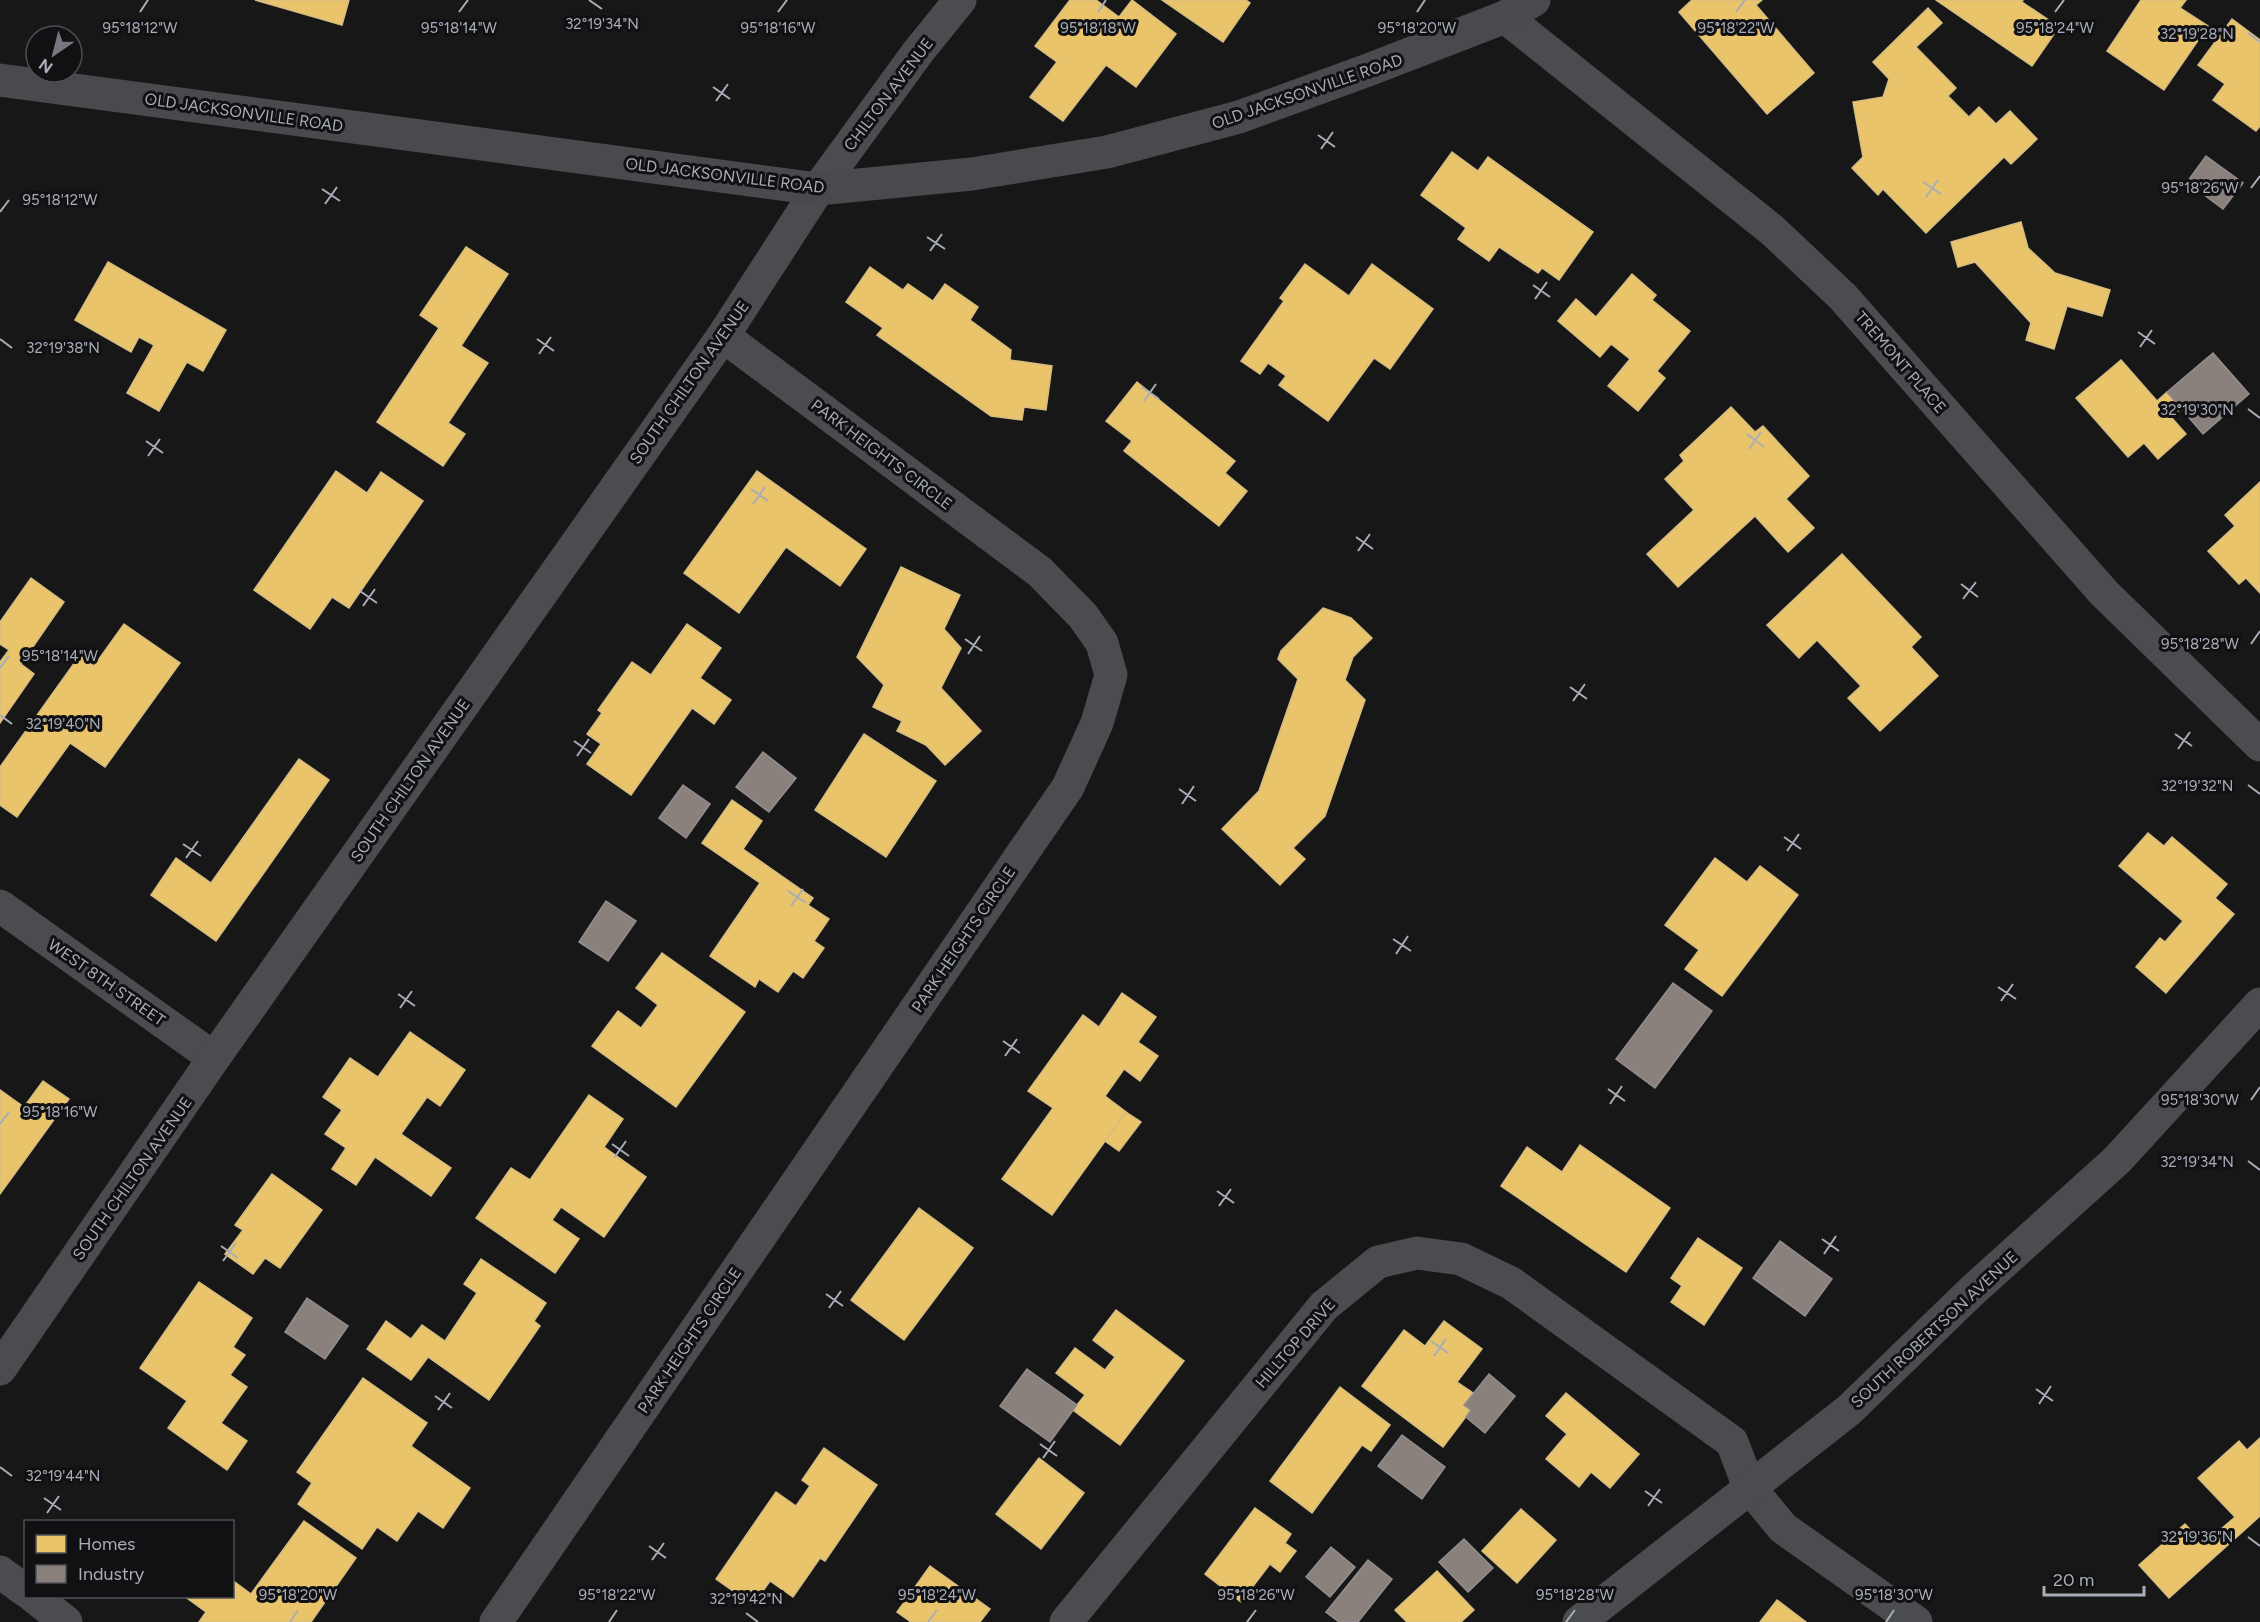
<svg xmlns="http://www.w3.org/2000/svg" width="2260" height="1622" font-family="Figtree,sans-serif">
<rect width="100%" height="100%" fill="#171717"/>
<g fill="#e9c46a" stroke="#d6bd81" stroke-width="1.5">
<path d="M255 0H349L342 25Z"/>
<path d="M1070 0H1096L1119 17 1132 0 1176 34 1136 87 1106 65 1063 121 1030 97 1057 62 1035 46Z"/>
<path d="M1162 0H1246L1250 3 1223 42Z"/>
<path d="M1692 0H1762L1756 5 1814 73 1767 114 1679 12Z"/>
<path d="M1936 0H2023L2022 2 2059 27 2032 66Z"/>
<path d="M2141 0H2186L2180 8 2208 26 2164 90 2107 51Z"/>
<path d="M1928 8 1942 23 1916 47 1956 88 1948 96 1969 117 1979 107 1996 124 2010 111 2037 139 2011 164 2004 157 1926 233 1883 189 1878 195 1852 168 1863 157 1853 102 1883 97 1889 79 1873 62Z"/>
<path d="M2232 19 2260 40V126L2256 131 2213 100 2225 84 2198 65Z"/>
<path d="M1452 152 1478 171 1488 157 1593 232 1559 280 1542 268 1538 273 1499 247 1489 261 1458 239 1466 228 1421 195Z"/>
<path d="M2021 222 2028 248 2055 273 2110 290 2102 316 2067 306 2054 349 2026 340 2031 323 1975 262 1958 267 1951 242Z"/>
<path d="M466 247 508 274 461 346 488 363 448 423 465 434 443 466 377 422 439 328 420 315Z"/>
<path d="M108 262 226 330 203 371 187 362 159 411 127 393 154 345 139 337 131 352 75 320Z"/>
<path d="M1305 264 1349 296 1372 264 1433 309 1390 369 1374 358 1328 421 1279 385 1286 376 1268 363 1260 374 1241 361 1284 301 1280 298Z"/>
<path d="M870 267 903 290 908 284 933 301 945 284 978 307 970 320 1011 350 1010 360 1052 366 1046 410 1024 407 1022 420 991 416 877 335 883 328 846 302Z"/>
<path d="M1632 274 1656 295 1652 300 1690 331 1657 371 1665 378 1638 411 1608 386 1630 359 1611 344 1600 357 1558 321 1576 299 1596 317Z"/>
<path d="M2121 360 2157 401 2167 392 2181 409 2171 417 2186 434 2158 459 2144 443 2128 457 2076 398Z"/>
<path d="M1137 382 1235 461 1225 473 1247 491 1219 526 1124 451 1132 441 1106 421Z"/>
<path d="M1731 407 1755 432 1763 426 1809 476 1786 499 1814 528 1788 552 1755 516 1678 587 1647 554 1694 510 1665 479 1684 461 1680 455Z"/>
<path d="M336 471 367 493 381 472 423 501 349 608 332 597 310 629 254 590Z"/>
<path d="M757 471 866 549 840 586 786 547 739 613 684 573Z"/>
<path d="M2260 482V593L2246 578 2239 584 2208 551 2235 526 2225 515Z"/>
<path d="M1842 554 1921 637 1911 647 1938 676 1880 731 1848 698 1861 686 1817 640 1799 658 1767 625Z"/>
<path d="M901 567 960 595 944 629 961 648 941 688 981 731 945 765 926 745 897 731 902 721 873 707 884 685 857 657Z"/>
<path d="M31 578 64 602 21 664 34 674 0 723V662L9 650 0 644V622Z"/>
<path d="M1323 608 1351 618 1372 638 1353 657 1345 680 1365 700 1325 816 1293 848 1305 859 1280 885 1222 829 1259 791 1298 679 1278 659 1281 651Z"/>
<path d="M124 624 180 663 105 767 70 743 17 817 0 805V767L80 655 94 666Z"/>
<path d="M687 624 721 648 700 678 731 700 714 724 692 708 631 795 587 764 601 744 587 734 602 713 598 710 632 662 651 675Z"/>
<path d="M864 734 936 781 886 857 815 810Z"/>
<path d="M299 759 329 780 216 941 151 895 176 858 211 883Z"/>
<path d="M732 800 762 821 743 849 813 898 808 905 829 919 814 941 824 948 803 978 793 971 778 992 759 979 755 987 710 956 760 883 702 843Z"/>
<path d="M2148 833 2164 846 2172 837 2227 884 2215 898 2234 914 2166 993 2136 967 2160 938 2165 942 2183 921 2119 866Z"/>
<path d="M1715 858 1747 882 1760 866 1798 895 1722 996 1685 969 1699 950 1665 925Z"/>
<path d="M662 953 745 1012 676 1107 592 1046 618 1011 641 1028 658 1005 636 988Z"/>
<path d="M1122 993 1156 1017 1138 1042 1158 1056 1140 1081 1124 1069 1105 1096 1126 1112 1052 1215 1002 1179 1053 1108 1028 1091 1083 1015 1099 1027Z"/>
<path d="M410 1032 465 1070 440 1106 427 1097 401 1134 451 1168 431 1196 375 1157 356 1185 332 1169 346 1148 325 1134 342 1110 323 1097 350 1058 378 1077Z"/>
<path d="M43 1081 69 1099 0 1194V1090L24 1107Z"/>
<path d="M589 1095 623 1119 604 1147 646 1177 604 1237 561 1207 552 1220 579 1239 555 1273 476 1218 511 1168 530 1180Z"/>
<path d="M1126 1112 1141 1122 1119 1151 1105 1141Z"/>
<path d="M1580 1145 1670 1208 1626 1272 1501 1186 1527 1147 1562 1172Z"/>
<path d="M272 1174 322 1210 280 1268 265 1258 253 1274 225 1254 243 1230 235 1225Z"/>
<path d="M919 1208 973 1248 904 1340 851 1300Z"/>
<path d="M1698 1238 1742 1268 1704 1325 1671 1302 1682 1286 1671 1278Z"/>
<path d="M481 1259 546 1303 534 1321 540 1326 489 1400 428 1357 411 1380 367 1349 386 1321 411 1339 422 1325 445 1341 477 1293 464 1284Z"/>
<path d="M199 1282 252 1318 233 1347 245 1355 230 1375 247 1387 221 1423 247 1441 227 1470 168 1428 187 1401 140 1368Z"/>
<path d="M1116 1310 1184 1361 1120 1445 1073 1410 1085 1395 1056 1373 1075 1348 1105 1370 1115 1357 1093 1340Z"/>
<path d="M1444 1321 1482 1349 1457 1382 1473 1393 1464 1405 1471 1410 1443 1447 1362 1386 1404 1330 1425 1346Z"/>
<path d="M363 1378 427 1423 411 1446 470 1488 443 1528 418 1511 397 1541 377 1527 362 1549 298 1504 312 1483 297 1472Z"/>
<path d="M1340 1387 1390 1425 1371 1451 1362 1445 1312 1513 1270 1481Z"/>
<path d="M1566 1393 1639 1454 1610 1488 1591 1472 1579 1487 1546 1459 1567 1434 1546 1416Z"/>
<path d="M2260 1438V1516L2169 1598 2139 1565 2185 1524 2204 1544 2235 1517 2198 1478 2239 1441 2247 1450Z"/>
<path d="M824 1448 877 1485 825 1561 820 1558 793 1597 770 1581 753 1605 716 1579 776 1492 796 1506 810 1486 802 1480Z"/>
<path d="M1039 1458 1084 1493 1041 1549 996 1514Z"/>
<path d="M1255 1508 1291 1534 1285 1543 1296 1551 1280 1572 1270 1564 1241 1602 1205 1574Z"/>
<path d="M1521 1509 1556 1540 1517 1583 1482 1551Z"/>
<path d="M304 1521 356 1558 311 1622H199L206 1612 184 1596H232V1580L251 1594Z"/>
<path d="M930 1566 990 1609 980 1622H911L897 1612Z"/>
<path d="M1437 1571 1474 1610 1461 1622H1407L1395 1610Z"/>
<path d="M1777 1600 1806 1622H1760Z"/>
</g>
<g fill="#8a817c" stroke="#938e8e" stroke-width="1.5">
<path d="M2206 156 2243 183 2223 209 2187 182Z"/>
<path d="M2213 353 2249 394 2203 434 2167 392Z"/>
<path d="M763 752 796 778 769 812 736 787Z"/>
<path d="M683 785 710 804 686 838 659 818Z"/>
<path d="M606 901 636 921 608 961 579 942Z"/>
<path d="M1673 983 1712 1011 1655 1088 1616 1059Z"/>
<path d="M1780 1241 1832 1279 1805 1316 1753 1278Z"/>
<path d="M307 1298 348 1326 325 1359 285 1332Z"/>
<path d="M1027 1369 1077 1405 1050 1442 1000 1406Z"/>
<path d="M1489 1374 1515 1396 1485 1433 1466 1417 1471 1410 1464 1405Z"/>
<path d="M1402 1435 1445 1467 1422 1499 1378 1466Z"/>
<path d="M1464 1539 1493 1568 1468 1592 1439 1562Z"/>
<path d="M1331 1547 1355 1567 1330 1597 1306 1577Z"/>
<path d="M1368 1560 1392 1579 1358 1622H1339L1326 1612Z"/>
</g>
<g fill="none" stroke-linecap="round" stroke-linejoin="round">
<g stroke="#4b4c50" stroke-width="33">
<path d="M1505 17 1772 230 1843 297 2104 593 2260 745"/>
<path d="M0 906 214 1058"/>
<path d="M0 1369 214 1058 723 336 818 189 918 52 960 0"/>
<path d="M0 1572 26 1591"/>
<path d="M33 1596 66 1622"/>
<path d="M496 1622 1068 787 1097 723 1111 675 1102 643 1083 616 1040 572 723 336"/>
<path d="M1066 1622 1324 1306 1378 1262 1417 1253 1461 1259 1511 1283 1732 1442 1749 1487 1783 1528 1916 1622"/>
<path d="M1579 1622 1849 1410 1972 1291 2117 1160 2260 1004"/>
</g>
<path stroke="#4a4a4e" stroke-width="33" d="M0 80 818 189 972 174 1107 152 1239 117 1368 70 1505 17 1534 0"/>
</g>
<path fill="none" stroke="#a8adb8" stroke-width="2" d="M589 0 602 9M140 12 148 0M459 12 468 0M778 12 787 0M1098 12 1106 0M1417 12 1425 0M1736 12 1745 0M2055 12 2064 0M2248 33 2260 42M713 87 730 99M716 101 728 84M1318 135 1335 147M1321 149 1333 132M1923 182 1941 194M2251 188 2260 176M322 189 340 201M1926 197 1938 180M325 204 337 187M0 212 9 200M927 237 945 249M930 251 942 234M1533 285 1550 297M1535 299 1547 282M2138 332 2155 344M0 339 12 348M537 339 554 351M2140 347 2152 330M539 354 551 337M1142 387 1159 399M1144 401 1156 384M2248 409 2260 418M1747 434 1764 447M146 441 163 453M1749 449 1761 432M148 456 160 439M751 489 768 501M753 504 765 487M1356 537 1373 549M1358 551 1370 534M1961 584 1978 597M360 591 377 603M1963 599 1976 582M363 606 375 589M965 639 982 651M2251 644 2260 631M968 654 980 636M0 668 9 656M1570 687 1587 699M1573 701 1585 684M0 715 12 724M2175 734 2192 746M574 741 591 753M2178 749 2190 732M577 756 589 739M2248 785 2260 794M1179 789 1196 801M1182 804 1194 786M1784 837 1801 849M183 844 201 856M1787 851 1799 834M186 858 198 841M788 891 806 903M791 906 803 889M1393 939 1411 951M1396 954 1408 936M1998 987 2016 999M398 994 415 1006M2001 1001 2013 984M400 1008 412 991M1003 1041 1020 1053M1005 1056 1017 1039M1608 1089 1625 1101M2251 1100 2260 1087M1610 1104 1622 1086M0 1124 9 1112M612 1144 629 1156M614 1158 626 1141M2248 1161 2260 1170M1217 1191 1234 1203M1219 1206 1231 1189M1822 1239 1839 1251M221 1246 238 1258M1824 1254 1836 1236M223 1261 236 1243M826 1294 843 1306M829 1308 841 1291M1431 1341 1448 1353M1434 1356 1446 1339M2036 1389 2053 1401M435 1396 452 1408M2039 1404 2051 1386M438 1410 450 1393M1040 1444 1057 1456M1043 1458 1055 1441M0 1467 12 1476M1645 1491 1662 1503M44 1498 61 1510M1648 1506 1660 1489M47 1513 59 1496M2248 1537 2260 1546M649 1546 666 1558M652 1560 664 1543M746 1613 758 1622M290 1622 298 1610M609 1622 617 1610M928 1622 937 1610M1247 1622 1256 1610M1566 1622 1575 1610M1886 1622 1894 1610"/>
<g text-anchor="middle" stroke-width="6" stroke-linejoin="round" paint-order="stroke">
<g font-size="16" fill="#a8adb8" stroke="#111113">
<text transform="translate(1307 91) rotate(-19)" y="6">OLD JACKSONVILLE ROAD</text>
<text transform="translate(888 94) rotate(-53)" y="6">CHILTON AVENUE</text>
<text transform="translate(244 112) rotate(8)" y="6">OLD JACKSONVILLE ROAD</text>
<text transform="translate(725 175) rotate(7)" y="6">OLD JACKSONVILLE ROAD</text>
<text transform="translate(1901 362) rotate(49)" y="6">TREMONT PLACE</text>
<text transform="translate(689 382) rotate(-55)" y="6">SOUTH CHILTON AVENUE</text>
<text transform="translate(882 454) rotate(37)" y="6">PARK HEIGHTS CIRCLE</text>
<text transform="translate(410 780) rotate(-55)" y="6">SOUTH CHILTON AVENUE</text>
<text transform="translate(963 939) rotate(-56)" y="6">PARK HEIGHTS CIRCLE</text>
<text transform="translate(107 982) rotate(35)" y="6">WEST 8TH STREET</text>
<text transform="translate(132 1178) rotate(-55)" y="6">SOUTH CHILTON AVENUE</text>
<text transform="translate(1934 1329) rotate(-43)" y="6">SOUTH ROBERTSON AVENUE</text>
<text transform="translate(689 1340) rotate(-56)" y="6">PARK HEIGHTS CIRCLE</text>
<text transform="translate(1295 1343) rotate(-49)" y="6">HILLTOP DRIVE</text>
</g>
</g>
<g font-size="15" text-anchor="middle" fill="#a8adb8" stroke="#111113" stroke-width="6" stroke-linejoin="round" paint-order="stroke">
<text x="602" y="29">32°19'34"N</text>
<text x="140" y="33">95°18'12"W</text>
<text x="459" y="33">95°18'14"W</text>
<text x="778" y="33">95°18'16"W</text>
<text x="1098" y="33">95°18'18"W</text>
<text x="1417" y="33">95°18'20"W</text>
<text x="1736" y="33">95°18'22"W</text>
<text x="2055" y="33">95°18'24"W</text>
<text x="2197" y="39">32°19'28"N</text>
<text x="2200" y="193">95°18'26"W</text>
<text x="60" y="205">95°18'12"W</text>
<text x="63" y="353">32°19'38"N</text>
<text x="2197" y="415">32°19'30"N</text>
<text x="2200" y="649">95°18'28"W</text>
<text x="60" y="661">95°18'14"W</text>
<text x="63" y="729">32°19'40"N</text>
<text x="2197" y="791">32°19'32"N</text>
<text x="2200" y="1105">95°18'30"W</text>
<text x="60" y="1117">95°18'16"W</text>
<text x="2197" y="1167">32°19'34"N</text>
<text x="63" y="1481">32°19'44"N</text>
<text x="2197" y="1542">32°19'36"N</text>
<text x="298" y="1600">95°18'20"W</text>
<text x="617" y="1600">95°18'22"W</text>
<text x="937" y="1600">95°18'24"W</text>
<text x="1256" y="1600">95°18'26"W</text>
<text x="1575" y="1600">95°18'28"W</text>
<text x="1894" y="1600">95°18'30"W</text>
<text x="746" y="1604">32°19'42"N</text>
</g>
<rect x="24" y="1520" width="210" height="78" fill="#111113" stroke="#4d4f55" stroke-width="1.5"/>
<rect x="36" y="1535" width="30" height="18" fill="#e9c46a" stroke="#4d4f55" stroke-width="1.5"/>
<text x="78" y="1550" font-size="18" fill="#a8adb8">Homes</text>
<rect x="36" y="1565" width="30" height="18" fill="#8a817c" stroke="#4d4f55" stroke-width="1.5"/>
<text x="78" y="1580" font-size="18" fill="#a8adb8">Industry</text>
<g transform="translate(54 54) rotate(215)"><circle r="28" fill="#111113" stroke="#4d4f55" stroke-width="1.5"/>
<path d="M0-4.5L10 22L0 15L-10 22Z" fill="#757880"/>
<text y="-9" font-size="16" font-weight="bold" text-anchor="middle" fill="#a8adb8">N</text>
</g>
<path d="M2044 1586v9h100v-9" fill="none" stroke="#a8adb8" stroke-width="3"/>
<text x="2053" y="1586" font-size="18" fill="#a8adb8" stroke="#111113" stroke-width="4.5" paint-order="stroke">20 m</text>
</svg>
